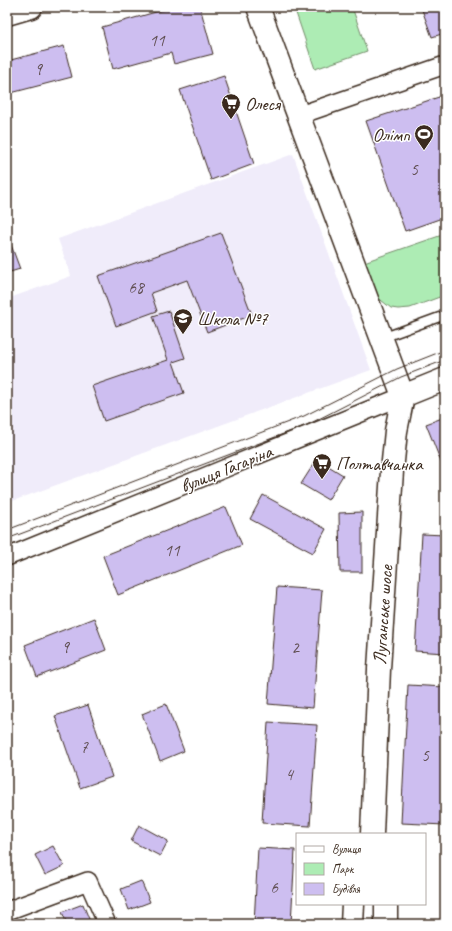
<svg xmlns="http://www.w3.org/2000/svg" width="452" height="931" font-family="Caveat,sans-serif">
<rect width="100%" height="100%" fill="#fff"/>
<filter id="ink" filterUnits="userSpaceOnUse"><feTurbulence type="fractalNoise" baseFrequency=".025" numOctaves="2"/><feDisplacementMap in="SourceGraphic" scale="8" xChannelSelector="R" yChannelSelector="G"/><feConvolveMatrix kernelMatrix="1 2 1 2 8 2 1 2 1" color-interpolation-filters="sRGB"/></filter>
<g filter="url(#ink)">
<path fill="#f0ecfa" d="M293 154 371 370 7 503V299L71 276 58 239Z"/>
<g fill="#adecb4" stroke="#748b69">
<path d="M294 7H352L367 51 315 69Z"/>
<path d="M445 234V295L410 308 398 309 391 308 377 297 372 281 364 262Z"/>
</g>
<g fill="#cdbef0" stroke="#3b2a1e">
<path d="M174 7H200L213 54 174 64 171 53 113 69 102 27Z"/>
<path d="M421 7H445V33L432 37Z"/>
<path d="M64 46 72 77 7 94V61Z"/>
<path d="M224 76 254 164 211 180 180 90Z"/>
<path d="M445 95V217L405 231 366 121Z"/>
<path d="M221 233 252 315 207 332 187 280 151 293 157 311 116 326 98 276Z"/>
<path d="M7 234 20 269 7 273Z"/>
<path d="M169 311 185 358 173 362 184 393 104 421 92 386 168 360 153 316Z"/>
<path d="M445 417V466L443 467 426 424Z"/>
<path d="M317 459 343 475 328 500 301 484Z"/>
<path d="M263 495 326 529 313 553 250 519Z"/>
<path d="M226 507 242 545 118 595 103 556Z"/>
<path d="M362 512V572H340L339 513Z"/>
<path d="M422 534 445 535V653L415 651Z"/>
<path d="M277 587 322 590 313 708 268 704Z"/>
<path d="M94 618 106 650 37 677 25 645Z"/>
<path d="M408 685 445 687V825L401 823Z"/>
<path d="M166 704 184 751 160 761 142 714Z"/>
<path d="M88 705 112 777 80 788 55 716Z"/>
<path d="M268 722 317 725 310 826 262 823Z"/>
<path d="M139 825 168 841 160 856 131 841Z"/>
<path d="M53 846 64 866 45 875 35 855Z"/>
<path d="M258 848 295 850 291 924H254Z"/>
<path d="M141 881 150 902 129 910 121 889Z"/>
<path d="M83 904 91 924H67L62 912Z"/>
</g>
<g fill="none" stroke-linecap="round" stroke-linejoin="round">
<defs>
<path id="lane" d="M382 338 445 315"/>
<g id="street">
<path d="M297 116 445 65"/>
<path d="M7 557 403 396"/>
<path d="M7 911 88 881 107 924"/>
</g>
<g id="secondary">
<path d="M258 7 403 396 396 431 392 471 379 669 372 834"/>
<path d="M7 14 31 7"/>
<path d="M403 396 445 379"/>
<path d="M386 904V924"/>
<path d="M352 924 353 904"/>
</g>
</defs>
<use href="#lane" stroke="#3b2a1e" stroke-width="11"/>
<use href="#street" stroke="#3b2a1e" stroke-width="20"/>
<use href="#secondary" stroke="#3b2a1e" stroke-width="25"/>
<use href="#lane" stroke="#fff" stroke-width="8"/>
<use href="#street" stroke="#fff" stroke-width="17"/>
<use href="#secondary" stroke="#fff" stroke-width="22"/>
<g stroke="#3b2a1e" stroke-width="1">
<path d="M7 530 304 416 397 369 445 350"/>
<path d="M7 539 307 425 401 377 445 360"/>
</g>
</g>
</g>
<defs>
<symbol id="supermarket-pin" viewBox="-11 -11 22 30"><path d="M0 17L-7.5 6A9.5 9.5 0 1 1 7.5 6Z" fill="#3b2a1e" stroke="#fff"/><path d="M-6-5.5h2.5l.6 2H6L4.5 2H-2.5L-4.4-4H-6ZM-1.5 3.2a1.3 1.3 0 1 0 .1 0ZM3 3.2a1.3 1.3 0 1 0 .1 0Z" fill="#fff"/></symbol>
<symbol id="stadium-pin" viewBox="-11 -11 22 30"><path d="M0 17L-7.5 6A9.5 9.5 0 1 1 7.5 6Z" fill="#3b2a1e" stroke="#fff"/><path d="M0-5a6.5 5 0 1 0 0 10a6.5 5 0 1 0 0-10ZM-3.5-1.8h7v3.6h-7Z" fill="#fff"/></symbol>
<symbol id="school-pin" viewBox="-11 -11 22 30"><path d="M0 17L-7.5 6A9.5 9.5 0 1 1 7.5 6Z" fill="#3b2a1e" stroke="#fff"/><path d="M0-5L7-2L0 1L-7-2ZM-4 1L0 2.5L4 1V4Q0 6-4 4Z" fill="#fff"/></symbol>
</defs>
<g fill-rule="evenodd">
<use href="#supermarket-pin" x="220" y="92" width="22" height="30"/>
<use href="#stadium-pin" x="413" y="123" width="22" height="30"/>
<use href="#school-pin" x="172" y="307" width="22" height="30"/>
<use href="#supermarket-pin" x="311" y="452" width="22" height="30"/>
</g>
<g text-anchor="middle" stroke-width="3" stroke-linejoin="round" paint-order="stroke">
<g font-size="17" fill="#604f52">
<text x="157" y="46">11</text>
<text x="38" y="75">9</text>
<text x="414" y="175">5</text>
<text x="136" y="293">68</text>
<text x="172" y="556">11</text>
<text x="65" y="653">9</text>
<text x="295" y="653">2</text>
<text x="84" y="753">7</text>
<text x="425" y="761">5</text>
<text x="289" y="780">4</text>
<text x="274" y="893">6</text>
</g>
<g font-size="19" fill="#3b2a1e" stroke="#fff" text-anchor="start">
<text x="245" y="110">Олеся</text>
<text x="410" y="141" text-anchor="end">Олімп</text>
<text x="197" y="325">Школа №7</text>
<text x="336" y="470">Полтавчанка</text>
</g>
<g font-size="19" fill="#3b2a1e" stroke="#fff">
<text transform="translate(226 468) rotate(-22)" y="7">вулиця Гагаріна</text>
<text transform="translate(382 615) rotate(-86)" y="7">Луганське шосе</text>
</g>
</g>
<rect width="452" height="931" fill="none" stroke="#fff" stroke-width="24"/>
<rect x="12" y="12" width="428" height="907" fill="none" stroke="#3b2a1e" stroke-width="1.5" filter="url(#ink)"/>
<rect x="296" y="833" width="130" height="72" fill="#ffffff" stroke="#b1aaa5"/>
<rect x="304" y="846" width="20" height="6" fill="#ffffff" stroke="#b1aaa5"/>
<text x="332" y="853" font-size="12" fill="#3b2a1e">Вулиця</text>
<rect x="304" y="863" width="20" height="12" fill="#adecb4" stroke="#b1aaa5"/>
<text x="332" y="873" font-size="12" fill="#3b2a1e">Парк</text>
<rect x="304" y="883" width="20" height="12" fill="#cdbef0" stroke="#b1aaa5"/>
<text x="332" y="893" font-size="12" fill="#3b2a1e">Будівля</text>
</svg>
